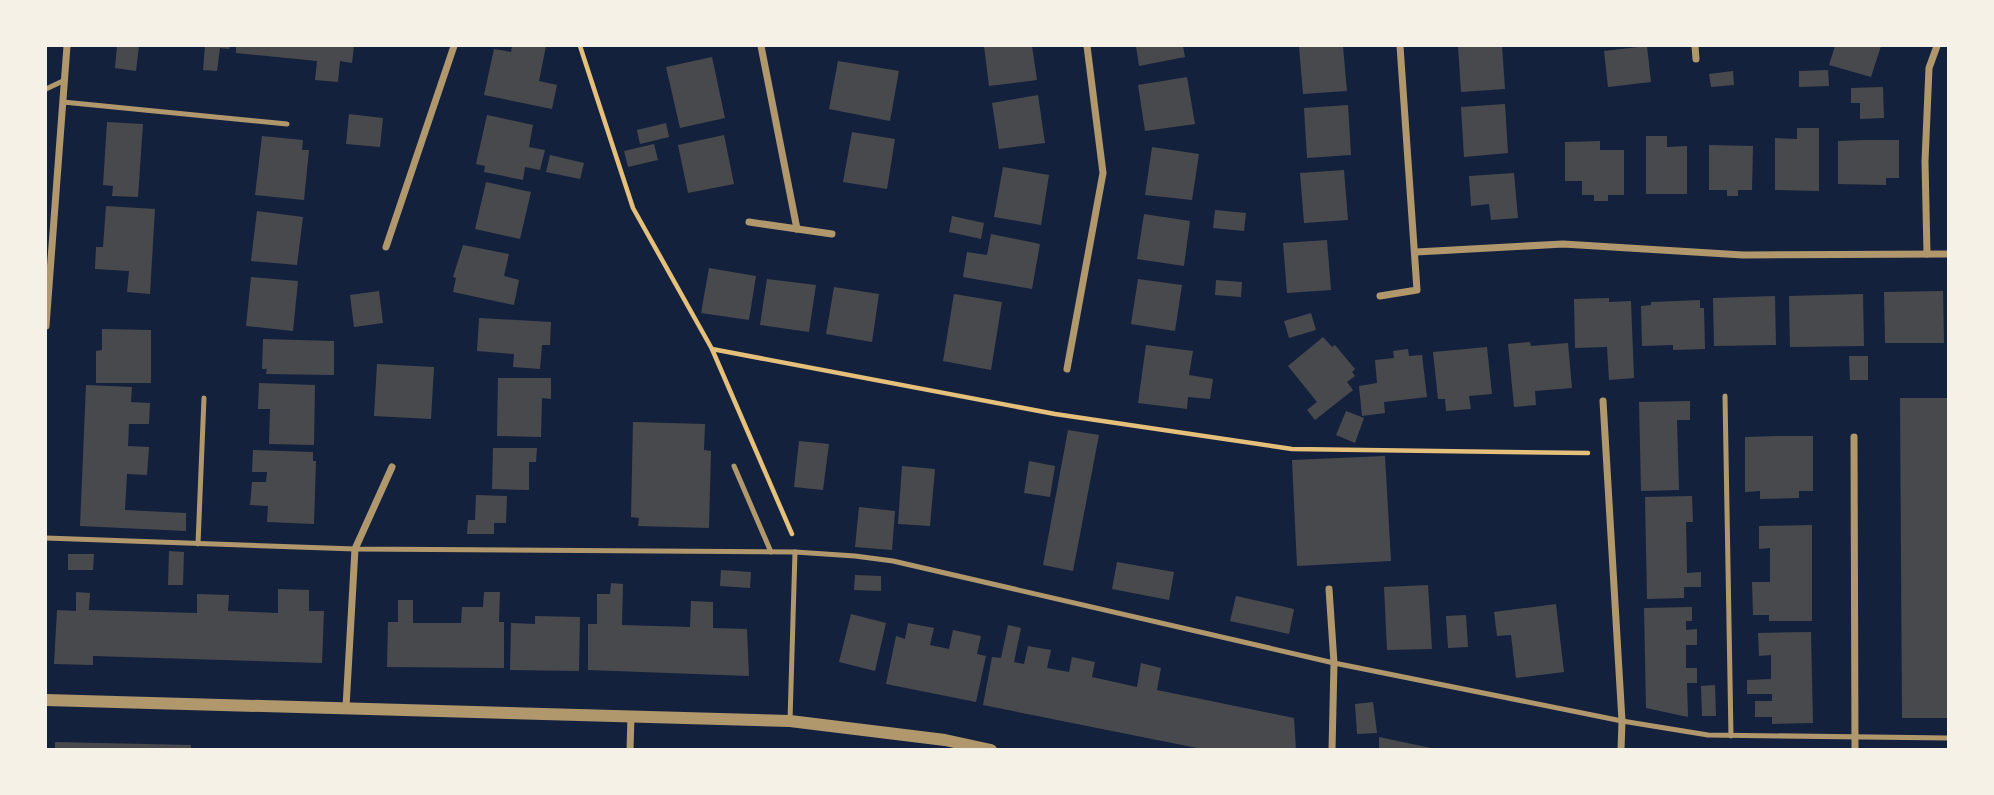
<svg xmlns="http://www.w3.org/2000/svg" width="1994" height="795" font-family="'Fira Sans',sans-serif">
<rect width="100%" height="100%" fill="#14213d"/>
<g fill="#48494c">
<path d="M117 46H139L136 71 115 68Z"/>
<path d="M205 46H230L229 49 220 48 217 71 203 70Z"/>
<path d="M236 46H354L352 63 340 61 338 82 315 80 317 61 236 53Z"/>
<path d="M512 46H546L539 81 557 85 552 109 484 95 494 49 511 52Z"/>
<path d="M984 46H1032L1037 80 989 86Z"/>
<path d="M1136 46H1183L1185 57 1139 66Z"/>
<path d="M1299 46H1343L1347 91 1303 94Z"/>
<path d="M1458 46H1502L1505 89 1461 92Z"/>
<path d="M1647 46 1651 82 1608 87 1604 51Z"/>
<path d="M1835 46H1881L1871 77 1829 65Z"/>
<path d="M712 57 725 118 680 128 666 67Z"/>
<path d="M838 61 899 71 890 121 829 109Z"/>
<path d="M1828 70 1829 86 1799 87V71Z"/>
<path d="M1733 71 1734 85 1711 87 1709 74Z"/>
<path d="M1187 77 1195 124 1145 131 1138 85Z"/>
<path d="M1883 87 1884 118 1860 119V103H1851V88Z"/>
<path d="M1038 95 1045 143 999 149 992 103Z"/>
<path d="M1505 104 1508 153 1464 157 1461 107Z"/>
<path d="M1348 105 1351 155 1307 158 1304 108Z"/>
<path d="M349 114 383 118 380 147 346 144Z"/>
<path d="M487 115 533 125 529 147 545 150 540 170 525 167 523 180 484 172 485 166 476 164Z"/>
<path d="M107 122 143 124 138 197 112 196 113 186 103 185Z"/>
<path d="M666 123 669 137 640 144 637 130Z"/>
<path d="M1797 128H1819V191L1775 190V138L1797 139Z"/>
<path d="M852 132 895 139 887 189 843 182Z"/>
<path d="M724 135 734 184 688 193 678 145Z"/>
<path d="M262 136 303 140 302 150H309L304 200 255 195Z"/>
<path d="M1646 136H1667V147L1687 146V194H1646Z"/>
<path d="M1865 140H1899V178H1886V185L1838 184V141Z"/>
<path d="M1600 141V150H1624V195H1608V201H1594V195H1582V181H1565V142Z"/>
<path d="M654 144 658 160 628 167 624 151Z"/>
<path d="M1709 145 1753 146 1752 190H1738V196H1727V190H1709Z"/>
<path d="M1152 147 1199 154 1192 200 1145 195Z"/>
<path d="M550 155 584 163 580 179 546 172Z"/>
<path d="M1003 167 1049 175 1041 225 994 217Z"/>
<path d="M1344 170 1348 220 1304 223 1300 173Z"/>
<path d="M1514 173 1518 218 1491 220 1489 204 1471 206 1469 176Z"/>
<path d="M486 182 531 192 520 239 475 229Z"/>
<path d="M106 206 155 209 150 294 127 292 129 271 95 269 96 247H103Z"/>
<path d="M1215 210 1246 213 1244 231 1213 228Z"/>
<path d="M257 211 303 217 297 265 251 261Z"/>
<path d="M1144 214 1190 221 1184 266 1137 259Z"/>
<path d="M952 216 984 223 981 239 949 232Z"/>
<path d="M991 234 1040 244 1032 289 963 277 967 252 987 255Z"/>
<path d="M1327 240 1331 290 1287 293 1283 243Z"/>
<path d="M463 245 509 254 504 276 519 280 514 305 453 292 456 278 453 277Z"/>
<path d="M709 268 756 276 749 320 701 313Z"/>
<path d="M251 277 298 281 293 331 246 326Z"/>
<path d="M767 279 816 285 809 332 760 325Z"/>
<path d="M1138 279 1182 285 1175 331 1131 324Z"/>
<path d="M1216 280 1242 282 1241 297 1215 295Z"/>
<path d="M834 287 879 294 872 342 826 334Z"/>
<path d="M379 291 383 323 354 327 350 295Z"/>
<path d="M1943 291 1944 343H1885L1884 292Z"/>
<path d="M954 294 1002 302 991 370 943 361Z"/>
<path d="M1863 294 1864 346 1790 347 1789 296Z"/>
<path d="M1775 296 1776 345 1714 346 1713 298Z"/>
<path d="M1609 298V302L1631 301 1634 378 1609 380 1607 347 1575 348 1574 299Z"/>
<path d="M1700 300V308H1704L1705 349 1673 350V345L1642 346 1641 306 1651 305V302Z"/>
<path d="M1311 313 1316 330 1289 338 1284 321Z"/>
<path d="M479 318 551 322 550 345H542L540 369 513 367 514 354 477 351Z"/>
<path d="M102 329 151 330V383H96V351L102 350Z"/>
<path d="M1323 337 1332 347 1335 345 1355 369 1352 372 1355 376 1347 382 1353 390 1315 420 1307 410 1317 402 1288 366Z"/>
<path d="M263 339 334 341V375L266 374 267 369H262Z"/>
<path d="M1530 342 1531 346 1568 343 1572 388 1535 391 1536 405 1514 407 1508 344Z"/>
<path d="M1146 345 1193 351 1189 375 1213 379 1210 399 1188 397 1187 409 1138 403Z"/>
<path d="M1487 347 1492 394 1469 396 1471 409 1446 411 1445 399H1438L1433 352Z"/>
<path d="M1408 349 1409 356 1422 355 1427 397 1384 402 1385 413 1362 416 1359 386 1377 383 1375 360 1394 358 1393 351Z"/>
<path d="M1849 356H1868V380H1850Z"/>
<path d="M377 364 434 367 431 419 374 416Z"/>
<path d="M498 378H551V399L542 398 541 437 497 436Z"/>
<path d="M259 383 315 385 314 445 269 444 270 409H258Z"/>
<path d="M86 385 132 387 131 402 150 403 149 424H129L128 446 149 447 147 475 127 474 125 510 186 513V531L80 526Z"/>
<path d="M1900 398H1948V718H1902Z"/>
<path d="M1690 401V420H1677L1679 490 1641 491 1639 402Z"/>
<path d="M1346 411 1364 418 1355 443 1336 435Z"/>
<path d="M633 422 705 424 704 450 711 451 709 528 638 526 639 518 631 517Z"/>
<path d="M1068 430 1099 435 1073 571 1043 565Z"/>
<path d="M1779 436H1813V491H1799V498L1760 499V491L1745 492V437Z"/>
<path d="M799 441 829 444 823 490 794 487Z"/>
<path d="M493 448H537L536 462H529V490L492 489Z"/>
<path d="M253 450 313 452V461H316L314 524 267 522 268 506 250 505 252 482H266L267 472H252Z"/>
<path d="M1385 456 1391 561 1297 566 1292 460Z"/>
<path d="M1029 461 1055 466 1050 497 1024 493Z"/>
<path d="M902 466 935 469 930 526 898 524Z"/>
<path d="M476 495 507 496 506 523H494V534H467L468 520H475Z"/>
<path d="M1692 496 1693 522H1686L1687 573 1701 572V587H1684V598L1647 599 1645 497Z"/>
<path d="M859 507 895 511 892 550 855 547Z"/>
<path d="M1812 525V621H1769V615H1753L1752 582H1770V548L1759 549V526Z"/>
<path d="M169 551 184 552 183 585H168Z"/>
<path d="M68 554H94L93 570H68Z"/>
<path d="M1117 562 1174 572 1169 600 1112 589Z"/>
<path d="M721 570 751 572 750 588 720 586Z"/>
<path d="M855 575 881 576V591L854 590Z"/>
<path d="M611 583 623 584 622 625 690 627 691 601 713 602V628L747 629 749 676 588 670V624H597V594H610Z"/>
<path d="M1428 585 1432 649 1387 650 1384 587Z"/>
<path d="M278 589 309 590V611H324L322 663 93 656V665L54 664 57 610 76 611V592L90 593 89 610 197 613V594L229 595 228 611 278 613Z"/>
<path d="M484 592H500L499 622H504V668L387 667 388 622H398V600H413V623H461L462 607H483Z"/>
<path d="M1236 596 1294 609 1289 634 1230 621Z"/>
<path d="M1556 604 1564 672 1516 678 1511 635 1497 636 1494 612Z"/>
<path d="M1692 607V621H1686V630L1697 629V645H1686V668H1697V683H1687L1688 717 1646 708 1644 608Z"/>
<path d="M851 614 886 623 875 671 839 662Z"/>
<path d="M1466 615 1468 647 1448 648 1446 616Z"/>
<path d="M535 616 580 617 579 671 510 670 511 623 535 624Z"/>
<path d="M908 623 934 628 930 645 949 649 953 630 981 636 977 654 986 656 976 702 886 684 896 636 905 639Z"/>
<path d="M1008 625 1021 628 1014 662 1024 664 1028 646 1051 650 1047 668 1069 672 1072 657 1095 662 1092 677 1137 687 1141 663 1161 668 1157 690 1294 718 1296 750H1207L983 705 992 657 1001 658Z"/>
<path d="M1811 632 1813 723 1772 724V717H1755V701H1772V694H1747V680L1771 679V655L1759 656 1758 633Z"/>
<path d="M1715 685 1716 716H1702L1701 686Z"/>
<path d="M1373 702 1377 733 1357 734 1355 704Z"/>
<path d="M1379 737 1431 748 1430 750H1379Z"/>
<path d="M55 742 191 745V750H55Z"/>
</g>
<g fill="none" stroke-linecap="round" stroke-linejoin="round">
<g stroke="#e5c07b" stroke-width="4.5">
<path d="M580 46 633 208 712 349 792 534"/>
<path d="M712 349 1055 414 1292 449 1588 453"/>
</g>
<g stroke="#b1986c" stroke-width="5">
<path d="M46 89 65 80"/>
<path d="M63 102 287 124"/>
<path d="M1725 396 1731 736"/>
<path d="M734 466 771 552"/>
<path d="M46 538 355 549 795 552 855 556 893 561 1334 663 1622 721 1708 735 1948 738"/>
<path d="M198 544 204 398"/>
<path d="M790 720 795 552"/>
</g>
<g stroke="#b1986c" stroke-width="7">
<path d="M761 46 797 229"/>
<path d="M1695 46 1696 59"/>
<path d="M749 222 832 234"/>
<path d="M386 247 454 46"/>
<path d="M1416 252 1563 244 1743 255 1948 254"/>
<path d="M1927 254 1925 161 1929 68 1937 46"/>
<path d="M1380 296 1417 290 1400 46"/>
<path d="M46 326 67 46"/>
<path d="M1067 369 1103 173 1087 46"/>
<path d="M1603 401 1622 721 1621 750"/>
<path d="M1854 437 1855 750"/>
<path d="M1329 589 1334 663 1332 750"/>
<path d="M346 707 355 549 392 467"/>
<path d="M630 750 631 716"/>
</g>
<path stroke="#b1986c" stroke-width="12" d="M46 700 790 721 945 740 991 750"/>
</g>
<rect width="1994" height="795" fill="none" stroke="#f6f1e7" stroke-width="94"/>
</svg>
